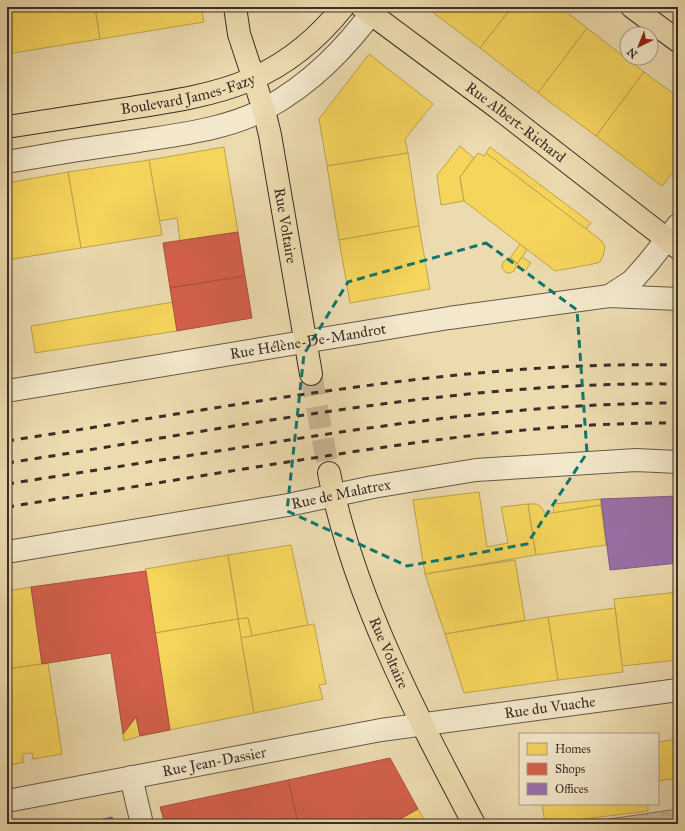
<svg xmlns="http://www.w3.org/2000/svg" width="685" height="831" font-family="'IM FELL Great Primer',serif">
<defs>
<pattern id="park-crowns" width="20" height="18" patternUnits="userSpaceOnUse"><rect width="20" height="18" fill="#cebe98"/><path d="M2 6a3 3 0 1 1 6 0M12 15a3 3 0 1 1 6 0" fill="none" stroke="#a89b7c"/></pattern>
</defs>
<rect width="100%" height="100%" fill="#ecdbaf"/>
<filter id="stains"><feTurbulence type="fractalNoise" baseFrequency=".005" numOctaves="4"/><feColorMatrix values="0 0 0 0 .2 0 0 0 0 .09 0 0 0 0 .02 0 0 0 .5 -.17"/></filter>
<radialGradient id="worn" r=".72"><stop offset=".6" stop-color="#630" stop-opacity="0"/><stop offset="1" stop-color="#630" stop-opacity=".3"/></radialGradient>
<path fill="url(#park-crowns)" stroke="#847660" d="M678 809V824H574Z"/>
<g fill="#f6d55c" stroke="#bea34c">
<path d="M7 7H95L100 39 7 54Z"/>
<path d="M95 7H201L204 22 100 39Z"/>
<path d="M426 7H512L480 48Z"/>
<path d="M512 7H560L587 28 538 93 480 48Z"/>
<path d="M587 28 644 72 596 136 538 93Z"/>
<path d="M369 54 433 104 405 139 408 153 327 166 319 119Z"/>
<path d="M644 72 678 97V166L662 186 596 136Z"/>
<path d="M460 146 474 158 460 177 464 201 441 205 437 175Z"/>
<path d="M224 147 238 232 180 241 177 218 159 221 149 160Z"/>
<path d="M490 147 591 223 586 229 486 153Z"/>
<path d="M408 153 419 226 339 240 327 166Z"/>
<path d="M478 153 484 156 486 153 602 241 605 247 603 256 600 262 593 264 555 271 464 201 460 177Z"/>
<path d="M149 160 162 235 81 248 68 172Z"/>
<path d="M68 172 81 248 7 260V183Z"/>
<path d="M419 226 430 289 350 303 339 240Z"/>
<path d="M520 244 527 250 517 264 514 260 510 258Z"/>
<path d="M522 257 531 263 525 271 517 264Z"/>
<circle cx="509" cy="266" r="7"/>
<path d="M173 302 177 331 35 353 31 326Z"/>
<path d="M479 492 487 547 508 543 501 507 528 504 536 555 425 574 413 500Z"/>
<path d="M601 499V505L554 513 553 504Z"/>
<path d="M528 504H537L540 506 546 514 601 505 606 545 536 555Z"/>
<path d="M291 545 308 625 252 636 248 618 238 619 228 555Z"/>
<path d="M228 555 238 619 155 633 145 569Z"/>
<path d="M515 560 525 620 445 634 425 574Z"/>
<path d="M31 587 42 664 7 669V591Z"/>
<path d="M678 592V660L622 666 614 599Z"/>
<path d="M615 608 623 672 558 680 548 617Z"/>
<path d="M548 617 558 680 464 693 445 634Z"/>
<path d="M248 618 252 636 241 638 238 619Z"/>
<path d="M238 619 254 713 170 730 155 633Z"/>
<path d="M314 624 326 684 319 685 323 699 254 713 241 638Z"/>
<path d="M48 663 62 754 33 759 32 753 22 754 24 762 7 766V669Z"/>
<path d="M136 717 140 736 124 741 123 734Z"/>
<path d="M678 739V778L658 781V742Z"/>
<path d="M542 804H648V811L545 824Z"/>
<path d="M418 809 426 824H391Z"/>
</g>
<g fill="#d6604d" stroke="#a85142">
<path d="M238 232 245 276 170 288 163 243Z"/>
<path d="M245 276 252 318 177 331 170 288Z"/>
<path d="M146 571 170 730 140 736 136 717 123 734 111 653 42 664 31 587Z"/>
<path d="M390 758 418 809 391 824H298L288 780Z"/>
<path d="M288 780 298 824H165L160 807Z"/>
</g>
<g fill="#9970ab" stroke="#7d5c84">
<path d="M678 496V563L610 570 601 499Z"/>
<path d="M112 817 114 824H81Z"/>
</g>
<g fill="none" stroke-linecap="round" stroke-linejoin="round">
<path stroke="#c9b894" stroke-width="22" stroke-dasharray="22 11" stroke-linecap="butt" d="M311 374 329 473"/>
<defs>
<g id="minor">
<path d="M7 162C51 154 95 147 139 141 182 134 227 129 265 109 312 83 345 49 376 7"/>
<path d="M609 296 632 281 648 263 678 225"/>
<path id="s1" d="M7 391 449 318 609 296 678 299"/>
<path id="s2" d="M7 552 288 505 373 487 476 470 636 460 678 462"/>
<path d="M131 777 142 824"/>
<path id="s3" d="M7 801 381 730 678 690"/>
</g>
<g id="major">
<path id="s4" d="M235 7 239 34 264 110 270 135 311 374"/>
<path id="s5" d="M362 7 498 108 678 248"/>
<path d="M632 7 678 41"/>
<path id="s6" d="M7 127C48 121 89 114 130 108 221 94 282 83 343 7"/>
<path id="s7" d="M329 473C354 598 415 712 474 824"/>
</g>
</defs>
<use href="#minor" stroke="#67594a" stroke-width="24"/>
<use href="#major" stroke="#3b2e28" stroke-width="24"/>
<use href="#minor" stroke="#f3e8cb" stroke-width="22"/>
<use href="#major" stroke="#ecdbaf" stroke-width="22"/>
<g stroke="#3b2e28" stroke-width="3" stroke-dasharray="7 7" stroke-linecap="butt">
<path d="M7 441C91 428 175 414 259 401 398 380 537 362 678 365"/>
<path d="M7 463C229 429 452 381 678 384"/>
<path d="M7 484C97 470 186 456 276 442 409 421 543 403 678 403"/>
<path d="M7 507C109 491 211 474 313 458 433 439 556 422 678 423"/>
</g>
</g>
<path fill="none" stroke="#0f766e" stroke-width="3" stroke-dasharray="8 5" stroke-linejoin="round" d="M486 243 577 310 587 453 527 544 407 566 287 511 304 354 348 282Z"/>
<g text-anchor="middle" stroke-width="4" stroke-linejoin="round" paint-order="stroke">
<g font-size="15" fill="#3b2e28" stroke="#f3e8cb">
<text dy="5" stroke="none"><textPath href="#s6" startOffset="184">Boulevard James-Fazy</textPath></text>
<text dy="5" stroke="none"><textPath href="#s5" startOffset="192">Rue Albert-Richard</textPath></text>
<text dy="5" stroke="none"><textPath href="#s4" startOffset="225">Rue Voltaire</textPath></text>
<text dy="5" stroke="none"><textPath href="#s1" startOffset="305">Rue Hélène-De-Mandrot</textPath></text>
<text dy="5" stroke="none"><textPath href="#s2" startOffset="339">Rue de Malatrex</textPath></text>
<text dy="5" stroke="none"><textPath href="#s7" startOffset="190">Rue Voltaire</textPath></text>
<text dy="5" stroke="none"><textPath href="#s3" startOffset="551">Rue du Vuache</textPath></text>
<text dy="5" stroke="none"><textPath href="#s3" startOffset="211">Rue Jean-Dassier</textPath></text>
</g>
</g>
<rect width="685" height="831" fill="none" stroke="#ecdbaf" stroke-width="24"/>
<rect x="8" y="8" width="669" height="815" fill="none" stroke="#3b2e28" stroke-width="2"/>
<rect x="12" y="12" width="661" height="807" fill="none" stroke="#3b2e28"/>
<rect x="519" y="733" width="140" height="72" fill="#f3e8cb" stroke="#a99e8a"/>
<rect x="527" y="743" width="20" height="12" fill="#f6d55c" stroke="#a99e8a"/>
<text x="555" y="753" font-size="12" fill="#3b2e28">Homes</text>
<rect x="527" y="763" width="20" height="12" fill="#d6604d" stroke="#a99e8a"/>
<text x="555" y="773" font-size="12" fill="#3b2e28">Shops</text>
<rect x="527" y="783" width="20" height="12" fill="#9970ab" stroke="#a99e8a"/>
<text x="555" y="793" font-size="12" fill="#3b2e28">Offices</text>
<g transform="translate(639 46) rotate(223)"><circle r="19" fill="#f3e8cb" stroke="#a99e8a"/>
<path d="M0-3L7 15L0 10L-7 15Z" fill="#8f2418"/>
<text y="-6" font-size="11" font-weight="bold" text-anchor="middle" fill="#3b2e28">N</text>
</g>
<rect width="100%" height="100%" filter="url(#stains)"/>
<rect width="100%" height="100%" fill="url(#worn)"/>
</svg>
